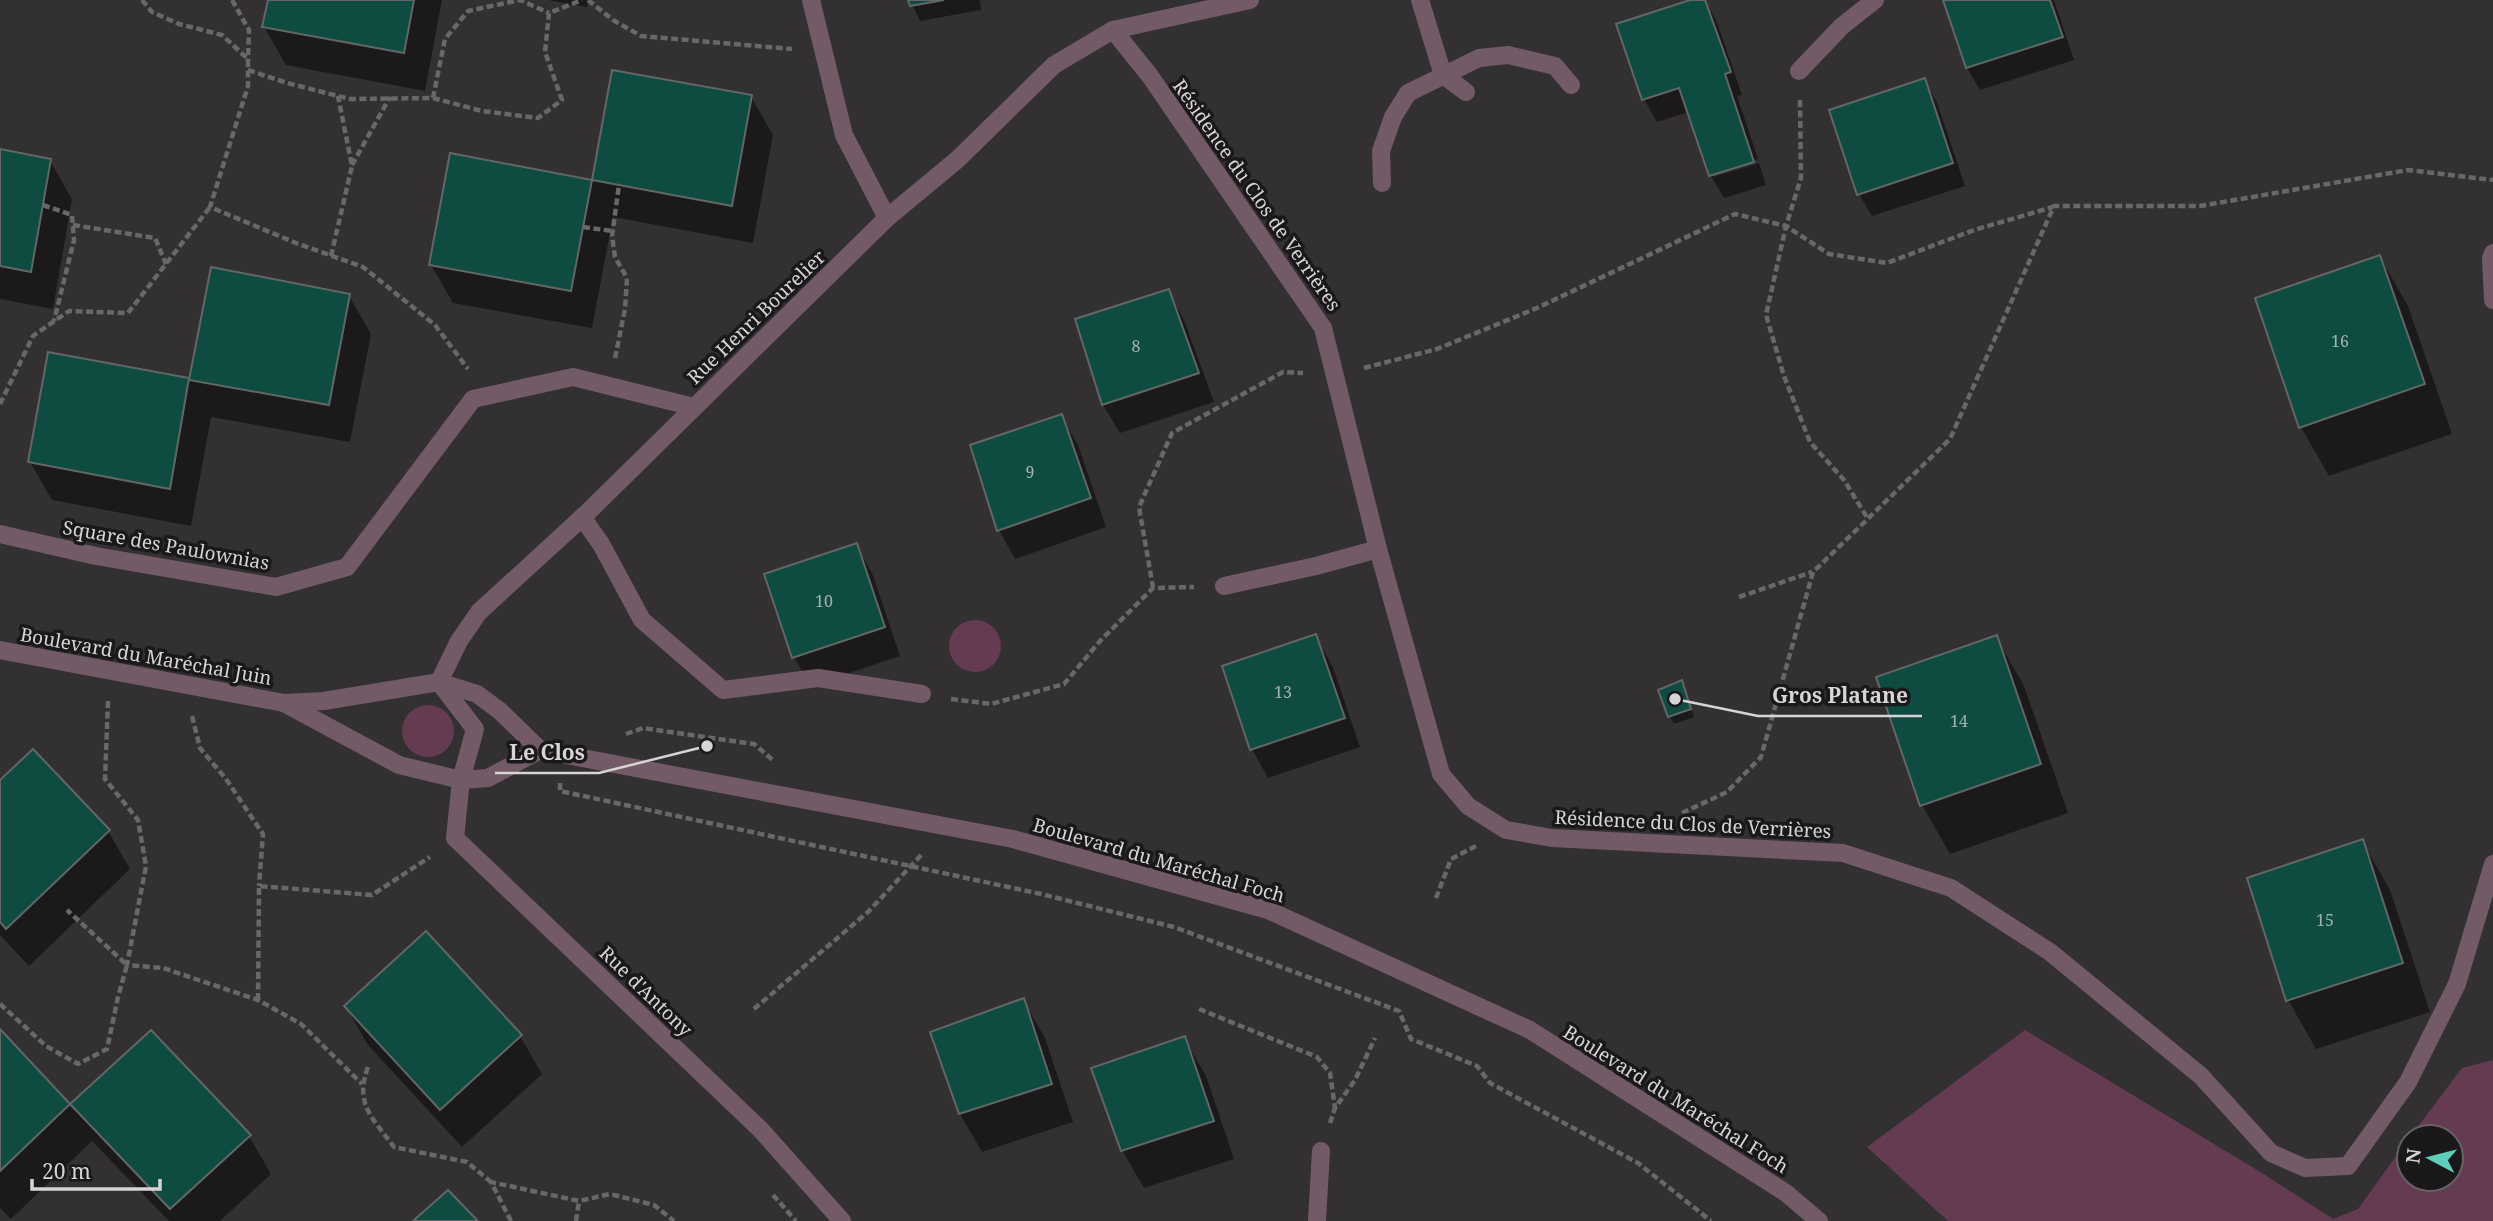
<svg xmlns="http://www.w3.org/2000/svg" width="2493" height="1221" font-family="'Noto Serif',serif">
<rect width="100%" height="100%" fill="#333031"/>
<g fill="#653b52">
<circle cx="975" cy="646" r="26"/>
<circle cx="428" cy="731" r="26"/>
<path d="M2025 1030 2262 1173 2333 1219 2358 1209 2409 1138V1179H2451V1137H2410L2462 1068 2493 1060V1221H1948L1867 1147Z"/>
</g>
<g fill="#0007">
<path d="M270 0H442L425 91 286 65 264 27Z"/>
<path d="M548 0H588L587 7Z"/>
<path d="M910 0H980L981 10 920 21Z"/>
<path d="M1696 0H1704L1716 20 1742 95 1737 96 1758 159 1713 173V177L1759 163 1766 185 1724 198 1711 176 1689 112 1657 122 1644 99Z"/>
<path d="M1945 0H2054L2074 60 1980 90 1967 68Z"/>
<path d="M614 72 751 97 773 135 753 243 613 217 592 328 453 303 431 265 452 155 593 182Z"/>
<path d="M1924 80 1937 102 1965 186 1872 216 1859 194Z"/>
<path d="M0 151 50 161 72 199 53 309 0 299Z"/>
<path d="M2380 257 2408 306 2452 434 2329 476 2301 427Z"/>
<path d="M1168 291 1184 320 1214 402 1120 433 1103 405 1077 320Z"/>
<path d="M349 296 371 334 350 442 211 417 191 526 52 500 30 462 49 354 191 380Z"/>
<path d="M1061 416 1078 445 1106 527 1015 559 999 530Z"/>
<path d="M856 545 872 573 900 656 811 686 794 657Z"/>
<path d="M1315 636 1332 665 1360 747 1268 778 1252 749Z"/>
<path d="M1996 637 2024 686 2068 813 1950 854 1922 805Z"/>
<path d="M1682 682 1694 717 1674 724 1669 716Z"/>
<path d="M0 782 108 831 130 869 29 966 0 935Z"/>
<path d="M2362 841 2390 890 2430 1012 2316 1049 2288 1000Z"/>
<path d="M1023 1000 1045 1038 1073 1122 982 1152 960 1114 932 1033Z"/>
<path d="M346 1007 520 1036 542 1074 462 1147 368 1045Z"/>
<path d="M0 1031 70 1107 151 1032 249 1136 271 1174 220 1221H169L92 1141 11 1219 0 1208Z"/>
<path d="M1184 1038 1206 1076 1234 1159 1144 1188 1122 1150Z"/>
</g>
<g fill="#0e4c42" stroke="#626665" stroke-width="2">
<path d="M268 0H414L404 53 262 27Z"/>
<path d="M908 0H944L910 6Z"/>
<path d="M1690 0H1705L1731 72 1725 74 1754 162 1709 176 1679 88 1642 100 1616 24Z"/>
<path d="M1943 0H2050L2063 37 1966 68Z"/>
<path d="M612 70 752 95 732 206 592 180Z"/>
<path d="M1925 78 1953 163 1857 195 1829 110Z"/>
<path d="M0 149 51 159 31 272 0 266Z"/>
<path d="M450 153 592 180 571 291 429 265Z"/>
<path d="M2380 255 2425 384 2299 428 2255 298Z"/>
<path d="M211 267 350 294 329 405 189 380Z"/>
<path d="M1169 289 1199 373 1102 405 1075 319Z"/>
<path d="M48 352 189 378 170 489 28 462Z"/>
<path d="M1062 414 1091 498 997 531 970 445Z"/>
<path d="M857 543 885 627 792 658 764 574Z"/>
<path d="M1316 634 1345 718 1250 750 1222 666Z"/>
<path d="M1997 635 2041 764 1920 806 1876 677Z"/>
<path d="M1682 680 1691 709 1668 717 1658 690Z"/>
<path d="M33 749 110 830 6 929 0 922V780Z"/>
<path d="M2363 839 2403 963 2286 1001 2247 878Z"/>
<path d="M426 931 522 1035 440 1110 344 1006Z"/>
<path d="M1024 998 1052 1084 959 1114 930 1032Z"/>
<path d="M0 1029 70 1104 0 1171Z"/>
<path d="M151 1030 251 1135 170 1209 70 1104Z"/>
<path d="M1185 1036 1214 1121 1121 1151 1091 1068Z"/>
<path d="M448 1190 478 1221H413Z"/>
</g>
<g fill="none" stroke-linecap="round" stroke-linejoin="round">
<g stroke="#6a6768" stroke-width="4.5" stroke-dasharray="7 3.5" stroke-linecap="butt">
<path d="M142 0 152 12 179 24 222 35 248 59V86L210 207 296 243 363 267 435 325 468 369"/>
<path d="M232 0 249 30 248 61"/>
<path d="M588 0 613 20 641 36 792 49"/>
<path d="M248 70 287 83 350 99 433 98 482 111 538 118 562 100 545 52 549 13 582 0"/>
<path d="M433 98 445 39 468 11 520 0 549 13"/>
<path d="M1800 100 1801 178 1786 226 1766 315 1784 376 1810 442 1844 480 1868 519"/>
<path d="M352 165 390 97"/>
<path d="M43 205 72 215 74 240 54 321"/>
<path d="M73 225 155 238 166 264"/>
<path d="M583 227 612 231"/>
<path d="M331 256 352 166 338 96"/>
<path d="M615 358 625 309 627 278 615 257 612 236 619 185"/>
<path d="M1364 368 1437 349 1537 308 1735 214 1786 226 1829 254 1887 263 1974 230 2053 207"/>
<path d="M0 404 33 336 69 311 128 313 210 207"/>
<path d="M1153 588 1139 507 1172 433 1283 372 1303 373"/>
<path d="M1739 597 1812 572"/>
<path d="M951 699 991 704 1064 684 1100 641 1153 588 1194 587"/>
<path d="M108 701 105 779 138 820 146 866 127 965 163 968 258 1000 301 1024 362 1084"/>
<path d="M192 716 200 748 226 779 263 834 259 886"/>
<path d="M626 734 643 728 754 744 774 761"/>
<path d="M560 783V791L1041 894 1174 927 1399 1011 1411 1039 1477 1066 1490 1083 1638 1163 1711 1221"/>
<path d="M1682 813 1727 792 1761 757 1813 572 1950 439 2054 206H2200L2408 170 2493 180"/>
<path d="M1436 898 1451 859 1476 846"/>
<path d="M258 1000 259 886 372 895 430 857"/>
<path d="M0 1004 46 1046 78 1064 107 1049 118 997 127 965 67 910"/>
<path d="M754 1009 868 912 923 853"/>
<path d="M1199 1009 1317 1057 1330 1073 1335 1108"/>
<path d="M368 1067C354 1105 373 1118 394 1147L467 1162 491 1182"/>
<path d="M1330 1123 1335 1108 1355 1080 1375 1038"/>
<path d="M773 1195 796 1221"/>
<path d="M511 1221 491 1182 579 1201 610 1194 654 1205 674 1221"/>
<path d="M576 1221 579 1201"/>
</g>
<g stroke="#725b67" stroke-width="18">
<path d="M1420 0 1443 75 1466 92"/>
<path d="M1113 30 1150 76 1323 328 1378 549 1441 774 1468 806 1506 830 1552 838 1843 853 1951 888 2050 952 2201 1076 2271 1153 2305 1168 2348 1166 2408 1082 2457 984 2493 864"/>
<path d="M1799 71 1842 26 1875 0"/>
<path d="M1382 183 1381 151 1393 117 1408 93 1479 58 1508 55 1555 66 1571 85"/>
<path d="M2493 253 2491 258 2493 300"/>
<path d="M582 517 601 544 642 620 723 690 818 678 922 694"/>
<path d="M0 534 96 556 276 587 347 567 473 399 573 377 694 407"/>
<path d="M1224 586 1316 566 1378 549"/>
<path d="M1317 1221 1321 1151"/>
</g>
<g stroke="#725b67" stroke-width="18">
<path d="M811 0 844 135 887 218"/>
<path d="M842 1221 761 1130 455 838 461 780 475 729 439 682 459 641 479 612 588 512 887 218 958 159 1054 65 1113 30 1250 0"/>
</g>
<g stroke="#725b67" stroke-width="18">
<path d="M0 650 284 703 324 701 439 682 477 694 500 711 540 750"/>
<path d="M284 703 399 765 461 780 488 778 540 750"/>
<path d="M540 750 1013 839 1268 910 1530 1030 1786 1193 1819 1221"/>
</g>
</g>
<g text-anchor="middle" stroke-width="7" stroke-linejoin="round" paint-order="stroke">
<g font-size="16" fill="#a4b2b0">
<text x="2340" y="347">16</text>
<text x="1136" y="352">8</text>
<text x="1030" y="478">9</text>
<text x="824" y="607">10</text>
<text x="1283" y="698">13</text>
<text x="1959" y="727">14</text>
<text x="2325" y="926">15</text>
</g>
<g font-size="19" fill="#d6d4d5" stroke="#1a1819">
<text transform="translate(1257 195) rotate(55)" y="7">Résidence du Clos de Verrières</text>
<text transform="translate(756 317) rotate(-44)" y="7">Rue Henri Bourelier</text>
<text transform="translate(166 545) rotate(10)" y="7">Square des Paulownias</text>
<text transform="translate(146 656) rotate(10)" y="7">Boulevard du Maréchal Juin</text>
<text transform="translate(1693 824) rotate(3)" y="7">Résidence du Clos de Verrières</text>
<text transform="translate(1159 860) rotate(16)" y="7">Boulevard du Maréchal Foch</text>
<text transform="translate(646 991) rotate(44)" y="7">Rue d'Antony</text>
<text transform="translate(1676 1099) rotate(32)" y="7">Boulevard du Maréchal Foch</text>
</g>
</g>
<path fill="none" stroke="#d6d4d5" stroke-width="2.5" d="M1675 699L1758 716H1922M707 746L599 773H495"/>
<g fill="#d6d4d5" stroke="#1a1819" stroke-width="2.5">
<circle cx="1675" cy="699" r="7"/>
<circle cx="707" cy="746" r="7"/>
</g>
<g font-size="21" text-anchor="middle" font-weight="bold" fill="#d6d4d5" stroke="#1a1819" stroke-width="7" stroke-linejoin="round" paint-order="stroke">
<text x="1840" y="703">Gros Platane</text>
<text x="547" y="760">Le Clos</text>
</g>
<g transform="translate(2430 1158) rotate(277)"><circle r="33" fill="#1a1819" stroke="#656364" stroke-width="2"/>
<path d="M0-5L12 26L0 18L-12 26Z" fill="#5dceb9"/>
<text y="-10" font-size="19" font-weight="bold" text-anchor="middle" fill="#d6d4d5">N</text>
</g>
<path d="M32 1179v10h128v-10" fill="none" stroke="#d6d4d5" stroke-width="3.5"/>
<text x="42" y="1179" font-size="21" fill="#d6d4d5" stroke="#1a1819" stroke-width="5" paint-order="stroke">20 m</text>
</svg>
